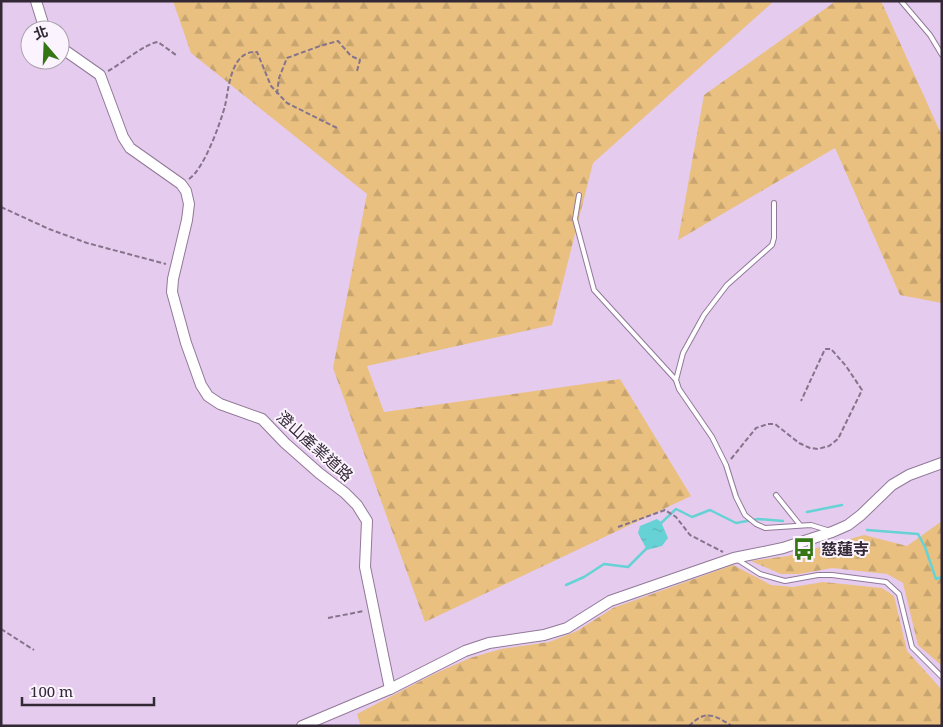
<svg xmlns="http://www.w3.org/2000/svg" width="943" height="727" font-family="'Noto Serif','Noto Sans TC',serif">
<defs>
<pattern id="forest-firs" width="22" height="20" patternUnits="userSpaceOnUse" patternTransform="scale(1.25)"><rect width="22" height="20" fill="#e9c080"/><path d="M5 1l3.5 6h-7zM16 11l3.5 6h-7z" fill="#c8a56f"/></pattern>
<pattern id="water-ripples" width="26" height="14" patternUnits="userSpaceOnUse" patternTransform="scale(1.25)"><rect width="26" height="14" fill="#67d2d5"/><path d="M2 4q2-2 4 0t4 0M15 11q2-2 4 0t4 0" fill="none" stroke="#5ab4b7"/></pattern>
</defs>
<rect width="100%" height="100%" fill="#e5cbed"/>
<g fill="url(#forest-firs)">
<path d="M173 1H774L593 163 552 325 367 366 384 412 620 379 691 496 425 622 333 368 367 194 191 53Z"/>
<path d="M836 1H881L942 136V303L900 295 835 148 678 240 704 95Z"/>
<path d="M942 521V666L918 645 903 583 887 574 832 568 799 574H781L751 561 788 556 864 535 907 546Z"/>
<path d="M733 565 771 585 793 587 823 582 882 588 894 596 907 651 942 690V726H365L360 724 357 714 432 675 470 658 501 649 549 642 577 631 613 608Z"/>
</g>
<path fill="url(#water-ripples)" d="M657 519 661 522 668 538 662 546 647 550 638 533 640 526Z"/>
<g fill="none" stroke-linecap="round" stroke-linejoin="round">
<g stroke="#67d2d5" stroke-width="2.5">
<path d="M807 512 842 505"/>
<path d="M660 524 676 509 692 517 710 510 736 523 758 519 783 521"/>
<path d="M867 530 918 534 925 547 936 579 942 577"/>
<path d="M566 585 584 577 604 564 628 567 648 547"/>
</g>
<defs>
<g id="service">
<path d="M901 1 930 35 942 55"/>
<path d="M579 195 575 219 594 290 676 380"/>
<path d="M774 203V238L772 245 727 285 704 315 683 353 676 380 679 389 712 437 726 465 736 497 745 515 756 524 765 528 811 525 827 530"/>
<path d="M776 495 800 525"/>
<path d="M738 560 760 574 785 581 818 575H832L886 582 899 594 912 647 942 677"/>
</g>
<g id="tertiary">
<path d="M36 1 45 30"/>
<path d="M60 47 100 75 123 137 130 148 181 184 186 191 189 204 187 220 173 279 172 292 186 343 201 385 208 396 220 404 262 419 285 443 319 473 345 493 357 505 367 521 365 567 390 689"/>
<path d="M302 726 390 689 465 651 489 643 544 635 567 628 610 601 734 558 783 548 832 532 848 525 861 515 892 485 909 475 942 463"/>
</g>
</defs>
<use href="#service" stroke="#917999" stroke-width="6"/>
<use href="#tertiary" stroke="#917999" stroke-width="12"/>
<g stroke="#85748b" stroke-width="2" stroke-dasharray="5 2.5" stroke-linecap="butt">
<path d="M108 71C123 63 144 44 158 42L176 55"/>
<path d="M277 94 279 78 287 58 320 46 338 41 351 56 360 60 357 71"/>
<path d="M189 179C204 169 220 124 225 106 229 87 231 50 257 52L271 86 287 103 337 128"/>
<path d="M1 207 49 229 87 243 166 264"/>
<path d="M731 459 756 428 768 424H775L799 443 810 448 818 449 829 446 838 439 862 390 846 366 831 349H825L801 401"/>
<path d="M618 527 665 510 676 517 690 535 723 552"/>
<path d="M328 618 364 611"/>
<path d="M1 629 34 650"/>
<path d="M689 726C706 709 714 715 732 726"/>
</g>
<use href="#service" stroke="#fff" stroke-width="4"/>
<use href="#tertiary" stroke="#fff" stroke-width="10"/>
</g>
<defs>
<symbol id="bus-bare" viewBox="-9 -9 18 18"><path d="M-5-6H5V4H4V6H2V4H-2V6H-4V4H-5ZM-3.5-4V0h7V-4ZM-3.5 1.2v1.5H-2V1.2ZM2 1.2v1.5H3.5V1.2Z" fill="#357614" stroke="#fbf3fe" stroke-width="2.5" paint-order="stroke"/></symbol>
</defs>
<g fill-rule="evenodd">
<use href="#bus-bare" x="788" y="533" width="32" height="32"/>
</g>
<g text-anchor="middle" stroke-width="4" stroke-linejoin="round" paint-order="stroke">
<g font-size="16" fill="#332936" stroke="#fbf3fe">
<text transform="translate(315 446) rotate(42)" y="6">澄山產業道路</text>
</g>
<g font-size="16" font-weight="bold" fill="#332936" stroke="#fbf3fe" text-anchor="start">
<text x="821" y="555">慈蓮寺</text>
</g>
</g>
<rect width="943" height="727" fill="none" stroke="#332936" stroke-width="5"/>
<g transform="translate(45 45) rotate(341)"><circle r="24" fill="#fbf3fe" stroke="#aba2ae"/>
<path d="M0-4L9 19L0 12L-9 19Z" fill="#357614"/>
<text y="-8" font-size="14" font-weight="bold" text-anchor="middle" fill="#332936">北</text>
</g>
<path d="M22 697v8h132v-8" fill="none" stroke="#332936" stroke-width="2.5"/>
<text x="30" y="697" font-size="15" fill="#332936" stroke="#fbf3fe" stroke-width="4" paint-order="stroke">100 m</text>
</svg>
